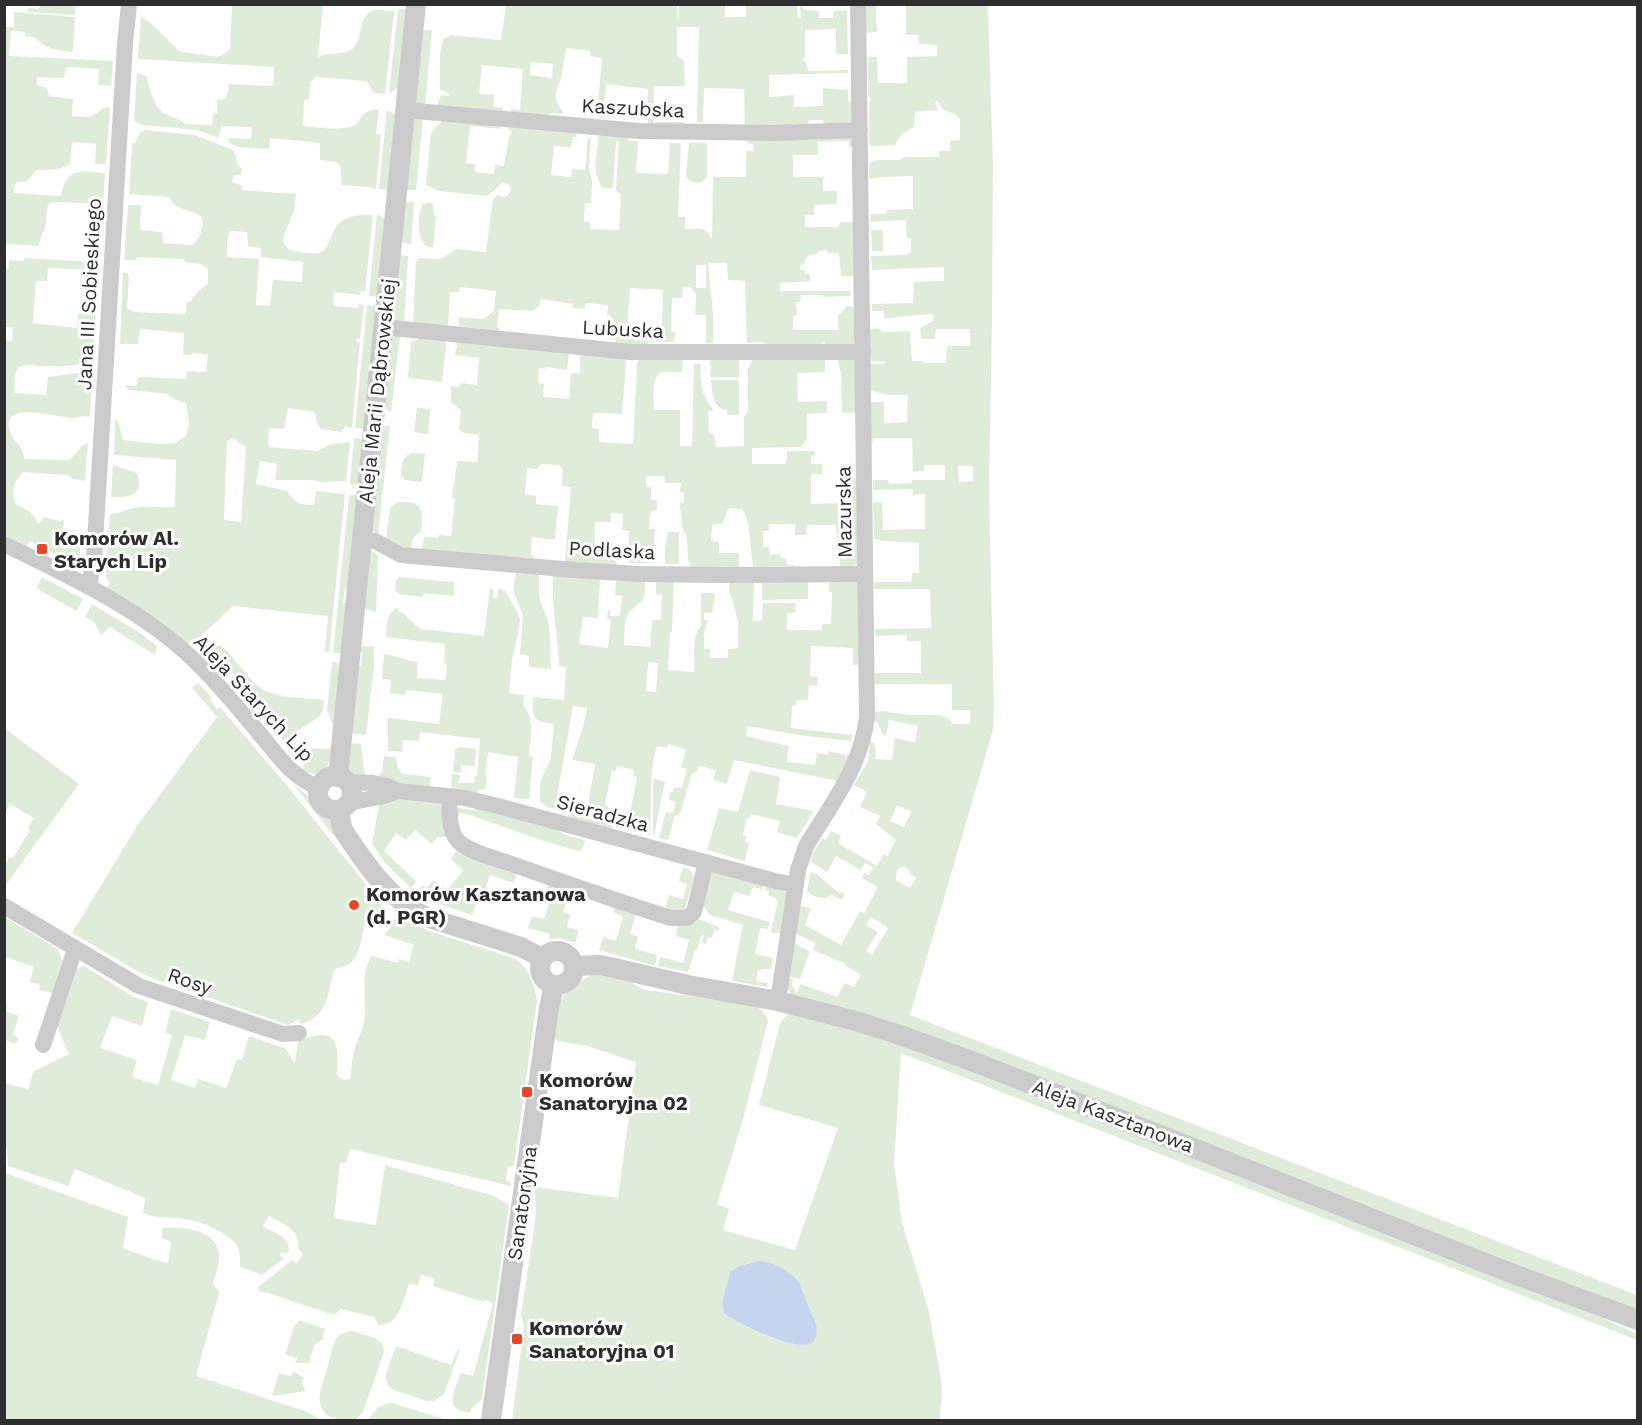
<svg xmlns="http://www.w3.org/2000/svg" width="1642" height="1425" font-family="'Work Sans',sans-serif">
<rect width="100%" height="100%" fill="#fff"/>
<g fill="#e0ecda" fill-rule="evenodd">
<path d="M6 4 5 27H14V12L75 17 73 52C58 50 45 50 35 37L25 36V32L11 31 9 56 113 61 111 86 98 85 99 69 70 67 66 68 64 78 37 77V85L47 88 49 96 73 99 72 116 90 117 104 108 110 107 106 164H95L96 144 72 142 70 164C59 171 50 170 37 170L27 181 17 182 15 184 14 193 61 196C66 167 81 171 105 173L103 204 56 202 49 203C45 212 48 222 44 230 42 236 40 239 39 246L5 244 4 5Z"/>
<path d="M41 5H76L75 15 28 12V8L38 9Z"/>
<path d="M232 5H323L318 57C328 51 340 56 351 50 364 41 357 13 375 10 380 9 388 11 394 11L385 94C369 92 376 96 367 81H364L316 77 310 83 309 99 304 100 303 126C316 127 340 131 352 126 365 121 356 111 379 109L376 134 381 135 376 189 371 188 370 187 342 185 340 165 336 162 320 160V143L270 138 269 149 239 147 229 143V138L251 139 252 127 221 126 219 138 197 130 143 125 134 121 137 73 146 76C151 90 153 108 167 115 174 118 180 119 185 124L212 125 213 114 217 113V100L226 99 229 84 273 86 274 67 138 59 141 17 153 25 178 50 183 52 218 57 227 52 230 48Z"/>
<path d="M506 5H677V21H678L679 5H725V17H746V5H797L798 18H801L800 6 805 10 819 11V18H833L834 11 847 10 848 54H836V29L805 30V57L802 60 806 63 808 71 848 70V73L769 75V97L794 95V107L823 106V88L848 90V102H853L852 120 851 122 824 125 823 120H809L808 126 745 127 744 89 704 88 703 122H697L699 27H677V55L684 61 685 86H654L653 122H684V127L648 125V89L606 84 603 118 597 117 602 58 590 56V51L566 48 561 80 558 85 556 94V100L564 114 549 113 548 118 511 112V109L520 110 523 69 482 65 479 94 494 95 493 107 503 108V111L437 106 441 95 449 96V93L440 90V55L443 39 451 35 501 40ZM531 62 553 64 552 78 530 75Z"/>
<path d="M866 5H988L993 165 992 322 989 493 994 709 993 730 910 1015 1637 1295V1313L791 994 788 989V978L793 979 792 985 797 993 800 984 837 997 845 983 854 987 861 975 846 966V964L813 950 815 943 795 933 799 905 811 909 805 925 841 945 860 911 864 913 878 887 862 878 864 873 869 875 873 867 865 863 861 870 836 856 827 872 811 862 812 855 822 838 826 840 831 831 841 836 838 843 877 866 884 854 888 856 896 840 876 824 880 816 860 807 867 792 854 785 868 761 870 742 874 743 876 751 875 759 892 760 895 738 915 742 918 726 889 720 886 737C879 732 881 724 874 720L875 712 882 711 910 715H940L950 719 953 724H970V710H952V684H875V673H921V641H907L906 635 875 636V629L931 628 930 589H874V582H911L912 573H919V543L884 541 874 539 873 503H882L883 530 925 529V494L913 495V489L873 490V480H888L889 484 912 483V480H945V465H924V471L913 472 912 438H873V442L871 441 870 402H884V423L907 422 908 395H887L870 390V364H884L885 361H870L869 330 877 328 884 332 910 331 912 361H922L923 363H946L947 346H970V329H936L935 339H921L920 328 933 321V315L930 314 889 318H884V311H872V304L913 303 914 282 944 281V267L872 270 871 256 906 255 911 252V238H907L906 220 871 222 870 214H886L887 210 913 209V176L885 177 869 179V163L877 160H899L905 157H939V151H950V141L960 140V119L955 114 943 110 937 100 935 103 938 110 915 112 914 127 902 134 895 145 871 146 869 144V102L871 100 868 95V57H877L878 83H907V57L937 56V45L919 44 918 35H906V5L876 6V23L878 30 876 32 866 33ZM958 466H973V481L959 482ZM897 805 911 812 904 827 890 821ZM902 867 907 868 910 874 916 878 910 888 896 880 897 870ZM871 917 888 928 872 955 866 951 878 932 866 925Z"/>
<path d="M398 9H406L401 85 389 94Z"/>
<path d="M424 30H432L425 106 414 103 420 32Z"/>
<path d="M387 110 398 116 390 190 379 189Z"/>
<path d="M423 117 416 190H404L412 119Z"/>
<path d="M442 121 499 125 501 129 470 126 466 163 475 164V172L494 174 495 165 504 166 509 137 512 131 509 130V128L511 125 575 132 577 137H573L571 147 554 146 551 175 571 177 572 169 585 170 588 138H591L589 168 592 182 591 203H585L584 221 590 222V229L619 230 621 194 616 191 619 141H616L613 186 611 189 603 188C591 175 597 155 598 139H597L600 134 627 136 629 141H638L636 173 668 174 670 143H681L678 217H685V229C700 229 706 225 712 240L713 177H746V151H754L753 144 748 143V139L848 136 852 139 854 146 849 148V141L818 142V155H793V177H823V191H837V204L814 205V215H805V227H839L840 222H855L856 276H841L839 253H828L826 250 819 251 817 254 809 255 805 260 804 264 800 265V270H804L805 274H810L811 281 780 283V291H851V296L823 297V295H801L800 302H796L797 315 793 316V330H838V316L847 306 856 307 855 342 852 345 825 347V342H822V347H765L764 342 747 343 745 281 728 280 727 263H708L713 315V343H706V315H695L696 294 690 287H683L682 298H672L671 332H676L674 342H661L663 290 630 288 627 330 641 331 640 341H649L648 344 616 345V340L609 339 611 316 607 315 608 305 586 303 584 309 573 308V304L541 299 539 306 532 311 499 309 497 328H500L499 331 459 326V317L483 319 494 311 496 291 460 287 459 292H450L448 329 413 323 416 261 420 258 441 259 456 249 486 252 493 199 498 195 503 197H506L511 190 508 184 502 182 496 189 486 196 439 191 426 185 431 133ZM696 265H706V288H696Z"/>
<path d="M145 130 195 135 233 150 236 155 237 164 242 169 241 175H234L232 182 241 185 242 190 296 194 294 211 283 238 284 244 289 250C298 251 310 255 319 253 337 249 322 212 373 215L365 291H361L360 295 334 292 333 306 358 308 359 304 364 305 360 339H356V341L360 342 352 428 347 427V424L341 432 321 429 317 424 315 412 288 408 284 429 269 428 268 444 270 447 317 451 332 444 350 442 346 481 322 482 312 480H275L277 464 260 461 256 484 287 491 291 497 300 504 314 505 316 491 345 494 329 652H325L328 616 233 606 201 636 189 644 143 610 107 588 110 584 106 577 110 514C120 514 129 508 139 507 151 506 163 508 175 507L176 460 114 455 115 420 118 421 123 440 159 444 176 443 186 436 189 425 186 403 176 400 168 394 129 390 124 385 137 386 138 377 186 379 187 371 206 372 208 355 192 353 191 355H183L184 333 140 329 138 344H120L123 272 128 273 129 277 127 308 129 310 134 312 183 314 186 312V303L192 300 199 290 208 284V269L201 264 185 262 184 259 137 257V260H124L128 205H141L140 230 162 232 163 243 193 245C200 238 204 226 202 217 190 208 176 212 169 197L129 194 132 143H135L140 133ZM230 231 247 232 248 245 250 247 261 248V257L303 262 302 282 273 280 270 306 257 305 256 304 259 259 228 257 227 256V241ZM235 438 236 441 246 447 241 522 224 520 227 441Z"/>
<path d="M689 143H707V177L702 182C695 183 690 183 686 176Z"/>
<path d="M407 202H414L411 245 399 241 403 204Z"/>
<path d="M427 203H433L434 215 436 217 433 248C416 247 416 216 423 204Z"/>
<path d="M377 213 387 221 379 297 369 296Z"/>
<path d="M871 230H883V251H872Z"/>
<path d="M401 255 408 256 404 324 397 321 393 317 397 256Z"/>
<path d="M24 258 99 262V265H92L91 270 48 268 47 281H36L33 323 77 328 78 314H81L80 299 96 301 93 361C83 366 50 367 38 366 30 365 26 364 18 368L15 375 14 393 46 395 48 377 92 371 90 417C83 415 78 418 71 418 58 418 7 401 9 426 10 442 24 443 24 459L68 460C77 456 78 446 88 443L85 481 73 479 68 475 23 472C12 485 12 487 15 504 23 507 36 514 37 523H40L44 517 61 521 64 519 62 542 80 546V556L76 555 69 561 30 541 27 546 5 535 4 340 12 341 13 328 5 327 4 269H9V260L23 261Z"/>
<path d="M367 305 378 306 366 426 362 429 355 428Z"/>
<path d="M395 336H400L391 412 382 407 391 337Z"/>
<path d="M421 338 444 340 446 344 442 382 409 378 408 376 411 342Z"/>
<path d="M458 341 566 352 569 355 567 370 546 367 545 369 539 368 538 383 544 384 543 397 569 399 571 373H580V356L584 354 624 357 626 362 622 414 593 413 592 428 599 429V442L633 444 637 363 640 358H680L683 361 682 372H661C650 381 654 397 654 410H680V446H692L694 364H701C700 385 701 393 714 411H708L709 433 714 434 716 447 744 446V417L748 410V369L753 358H823L825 361V372L797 373 798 402 827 401V413L807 414V439L801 447 752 448V464H786L787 451H815V455L811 456V464H823L822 474H811V504L842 503 841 490H845V479L858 478 857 565 841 568 840 565 836 525H807L806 535H795V524H769V531H763V547H769L770 554 780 555 781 558H785L788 565H794V566L753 567 748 523 744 512 741 509 731 508 727 511 723 523 712 525 711 541 719 542V553H739V567L690 569V565L688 560 687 537 682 528 681 510H680V503L684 502V493L680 492 681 483H665L664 476H646V487H651V500H657V510H654L650 514 649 529H655L653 563H628L629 531 622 530 623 514 611 513V522H595L594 549 616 551 617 567 565 562 571 487 562 486 563 470 559 465 541 464 537 469 527 468 525 494 536 496V504L558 506 555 540 532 537 531 555 534 556V558L422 551 424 537 438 538 439 535 451 536 455 499 452 498V497L453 486H454L457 461 477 462 479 435 464 433 459 430 461 410 451 402V386L459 387 460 383 477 385 479 358 455 355 457 345H455Z"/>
<path d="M711 358H739V377H710L711 364H709Z"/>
<path d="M840 358 854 360 856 364 858 413H842L841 373 838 361Z"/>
<path d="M711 380H739V415H727V410C713 409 712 392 711 380Z"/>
<path d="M417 408 430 409 428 434 414 432Z"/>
<path d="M390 425 378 535 373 531 383 426Z"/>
<path d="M354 438 361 439 364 442 360 482 357 485 350 484Z"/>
<path d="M413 453 425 454 422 482 405 480 401 476C402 465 401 455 413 453Z"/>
<path d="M113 465 137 473C146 495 128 498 111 497Z"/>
<path d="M349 495H356L358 499 349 588H345L343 603H348L343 651 340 653H333Z"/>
<path d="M398 502C423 501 423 509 421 531L413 538 411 550 386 540 390 508Z"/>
<path d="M668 532H679V564H665V548Z"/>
<path d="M368 550 374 552 378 556 376 612 362 608Z"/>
<path d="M516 571 539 575V597L548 621 550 636 551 669 529 667V656L520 654 523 616 513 590Z"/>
<path d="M553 576 600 578 598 618 583 617 579 644 608 648 611 620 607 619 608 610 610 611V616H620L622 596 615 595 616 581 617 579 645 580V594L642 601 630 611 625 621 624 645 650 647 652 620H661L662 595 656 594V581L674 580 672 632 670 633 668 670 694 672C695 659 691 634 701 626V593H715L712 613H704V620H708L704 633V649H710V658H728V649L738 648V622L732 598 729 593V583L752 581 754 583 753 621 762 620 763 603H796L795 613H787V630H821L822 624H831L832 592H829V581L852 579 858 583 860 665H853V648L811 646 810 676 818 677 817 686 809 685 808 700H796V705L792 706 791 728 852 735 851 741 798 735 748 726 746 736 789 746 787 762 815 765 817 753 828 755V751L851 756 838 781 734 760 727 784 713 780 716 770 699 766 696 773H692L681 811 678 815H675L668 840 659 838 666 812 673 813 676 802 669 800 670 792H673L674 787 682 788 687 769 681 767 686 750 668 744 666 748 657 746C648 775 652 805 650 835L627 828 637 777 633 776 634 770 617 766 616 771H612L605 804C615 813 617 817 612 830L567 818 569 813 592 819 594 805 588 804 595 764 572 760 583 727 587 708 573 706 555 809 548 807 540 802V782L551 758 554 724C532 721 532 719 533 697L564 700 566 667 559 666C558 636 551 606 553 576ZM648 662 658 663 656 692 646 691Z"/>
<path d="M42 577 83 599 76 611 36 588Z"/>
<path d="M399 577 454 582V596L424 593 423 597 399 594 395 590 396 581Z"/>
<path d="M808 580V599L762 600V581Z"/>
<path d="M490 588 493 589V598H497L498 589 505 590 519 615 520 620 519 629 512 660 509 693 524 695 523 705C536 719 530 739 529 756L533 757 529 799 514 798 518 757 488 752 485 776 487 777 485 790 479 789 476 794 453 790 451 786 452 774 460 775 459 783H474L475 776H477L480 739 420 732 419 741 403 740 402 752 388 751V718L439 724 443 694 407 690 405 695 390 693 391 680 382 679 384 654C396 655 406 661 418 662L417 678 445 680 447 664 444 663 445 644 386 637C387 625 386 613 398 607V611C408 614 412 625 422 629L484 636Z"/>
<path d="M92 604 140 633 157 646 155 655 110 627 101 635 94 622 85 617Z"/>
<path d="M214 644 221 646 227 651C237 662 247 677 259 687 272 698 307 698 324 700L323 710 320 716 283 741 251 700 253 698 210 646Z"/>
<path d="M363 646 374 647V666L366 735 350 733 356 666H361L362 652 358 651V648Z"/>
<path d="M332 662 339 663 341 666 335 731 327 710Z"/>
<path d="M198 683 212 698 210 700 217 709 220 707 285 783 372 892 382 903 378 913 373 910H369C362 925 363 956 348 965 343 967 338 967 334 970 327 994 329 1017 300 1024V1019L288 1025 144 975 72 933 137 826 217 717 192 688Z"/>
<path d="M7 730 79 784 5 886V865L10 857 13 858 30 830 28 828 34 818 10 804 5 813 4 731Z"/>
<path d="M333 743C331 762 327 782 302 770L310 748 329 749Z"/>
<path d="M349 743 361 744 365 777 354 774 348 769Z"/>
<path d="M461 747 476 749 475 766 461 765V773L453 772 455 749Z"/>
<path d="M384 756 396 757 398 769 402 774 431 777 430 788 396 784 381 778 379 772 382 773Z"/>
<path d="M750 770 780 777 776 804 814 811 797 838 777 832 780 821 751 814 750 818H747L743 835 746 836 745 842 749 843 745 861 707 850 719 808 738 812Z"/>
<path d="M653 778 665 782 654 836H653Z"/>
<path d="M292 783 307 795 317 810 330 820 338 836 333 835Z"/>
<path d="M406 798 442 802 447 837H438L432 844 415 830 406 840 396 833 384 851 415 880 416 882 411 888 386 864 372 843 380 801Z"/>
<path d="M459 808 471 810 481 809 551 827 566 835 585 840 582 850 578 851 544 841 467 814 460 813 458 818 455 817 457 809Z"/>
<path d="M457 849 517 872 514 883 490 875 483 897 479 896 472 915 433 902 417 893 423 885 426 888 434 880 447 890 463 871 451 859Z"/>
<path d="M683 867 690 869 694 877 685 909 677 914 665 910 669 895 683 899 687 884 679 881Z"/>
<path d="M712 871 763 885 762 889 753 887 749 896 734 892 728 910 770 922 768 929 760 928 755 954 773 958 771 969H763L758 971 756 981 768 983 767 987 732 981 743 925 710 915 700 902Z"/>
<path d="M810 872C821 875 823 880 831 886 834 890 840 892 845 894L841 900 832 895C824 900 815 898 807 892Z"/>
<path d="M548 883 583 897 570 898 566 904 563 912 570 915 567 927 579 930 575 943 559 938 549 939 550 934 528 928 532 916 544 919 552 895 547 890Z"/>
<path d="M767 886 787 892 781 933H772L771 930 778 902 776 898 768 895 769 891 765 890Z"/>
<path d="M614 906 636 913 630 934 638 937 635 949 657 955 655 966 599 950 603 937 616 941 623 917 615 913 613 909Z"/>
<path d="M398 916 429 931 516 959C529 969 535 986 537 1001L514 1165 508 1167 506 1180 511 1184V1186L350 1149 346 1163H340L334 1218 376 1225 385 1165 494 1196 509 1205 482 1399 472 1408 470 1413C466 1412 458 1411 455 1407 448 1400 458 1381 461 1373L473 1376 493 1303 485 1300 484 1302 433 1286 435 1279 421 1275 418 1285 409 1284C403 1299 400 1326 379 1325L374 1317 341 1309 334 1315 265 1292H261L257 1288 292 1260 297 1263 303 1254 298 1249C301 1230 284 1224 269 1216L263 1226C275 1234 289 1235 289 1251L286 1254 282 1252 280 1256 284 1258 262 1275 240 1267C241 1247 237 1242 221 1232 206 1224 193 1219 176 1218 164 1217 154 1218 143 1213L145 1198 75 1169 68 1186 8 1166 7 1149 4 1147V1083L28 1089 34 1071 69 1054 57 1026 77 969 84 966 134 997 148 1002 142 1026 112 1016 100 1048 137 1060 132 1077 158 1085 172 1035 165 1033 171 1009 210 1022 205 1040 185 1035 171 1080 195 1088 198 1079 226 1088 237 1059 242 1060 249 1036 285 1048 295 1063 298 1041C305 1039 314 1035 322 1035 342 1035 337 1062 337 1075L343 1080 350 1079C352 1070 351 1060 354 1051 357 1040 364 1028 365 1015 366 998 360 971 372 956L398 963 399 959 409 962 414 945 384 935 392 925 390 923Z"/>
<path d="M5 917 58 949 62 960 52 993 39 990 40 985 30 982 34 967 5 957Z"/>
<path d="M696 918 719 927 718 931 714 930 712 938 708 937 706 944 702 943 704 935H702L697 949 695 950 688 972 658 966 660 957 683 963 689 940 676 936 678 924Z"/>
<path d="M798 944V946L810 951 800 979 788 976 793 945Z"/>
<path d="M596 973 628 979 635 985 645 990 746 1003C757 1006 765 1010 768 1021L742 1123 717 1204 729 1209 723 1230 795 1250 838 1128 759 1105 780 1024 784 1018 789 1014 901 1043 1574 1305 1637 1334V1340L901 1053 894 1164 902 1222 929 1312 942 1385 940 1420H512L524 1326 521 1315 536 1214 535 1187 618 1198 636 1062 587 1046 558 1041 555 1039C554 1030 557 1005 562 998 567 991 588 975 596 973ZM758 1261 803 1288C804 1292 804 1297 806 1301 810 1312 819 1324 815 1337 809 1360 736 1324 724 1313L722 1303 730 1272 740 1266Z"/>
<path d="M5 1004 7 1005 6 1011 19 1016 13 1034 19 1039 15 1044 5 1040Z"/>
<path d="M5 1173 128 1217 123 1248 155 1260 168 1263 171 1242 162 1238V1228C182 1227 219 1228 219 1257 219 1266 215 1276 213 1284L218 1290 219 1293 196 1376 305 1411 322 1420H5Z"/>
<path d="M299 1320 325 1329 322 1340 314 1345 309 1363H295L297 1358 285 1355 295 1324H297Z"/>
<path d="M352 1331 375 1338 382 1343 384 1352 363 1412C358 1419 352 1422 343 1420 308 1416 321 1388 328 1366 330 1358 332 1346 336 1339 340 1333 346 1332 352 1331Z"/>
<path d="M396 1346 451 1365 458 1349 460 1350 444 1394 434 1401H427L394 1390 389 1387 385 1376Z"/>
<path d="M293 1371 304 1378 302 1383 305 1391 274 1396H272L279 1373 291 1376Z"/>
<path d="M388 1403H392L448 1420H368L377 1408Z"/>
</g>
<path fill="#c5d5ed" d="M758 1261C773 1262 784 1268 795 1278 803 1286 803 1293 807 1303 811 1314 823 1330 813 1342 801 1355 735 1323 724 1313L722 1303 730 1272 740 1266Z"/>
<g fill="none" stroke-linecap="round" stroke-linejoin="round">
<g stroke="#cbcbcb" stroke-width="16">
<path d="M405 110 639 131 774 133 860 130"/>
<path d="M383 327 630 352H863"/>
<path d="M362 540 375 541 401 555 575 570 639 574 723 575 865 574"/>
<path d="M4 544C71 577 141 609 195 661 218 683 238 708 259 733 278 755 290 776 319 788"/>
<path d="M89 586 94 559 125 44 129 4"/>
<path d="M347 782 373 783 387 786 398 791 465 798 498 806 775 881 796 885"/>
<path d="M450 796C449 810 448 830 458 841 469 852 494 858 509 863 563 882 617 901 671 918H687L694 912 706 862"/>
<path d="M348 803 384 796 398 791"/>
<path d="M4 906 139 986 283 1034 299 1033"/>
<path d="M778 1001 798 870 806 846C831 805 861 767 867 717L858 4"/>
<path d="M43 1045 75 949"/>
</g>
<g stroke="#cbcbcb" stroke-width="20">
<circle cx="335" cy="793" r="17"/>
<path d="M338 777 416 4"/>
<path d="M338 810 343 830 347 836C369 869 390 899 426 917L521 947 542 958"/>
<circle cx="557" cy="968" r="17"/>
<path d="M574 966 601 965 688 985 778 1001 859 1022 903 1036 977 1063 1516 1275 1638 1320"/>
<path d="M491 1420 549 1008 554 985"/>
</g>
</g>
<g fill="#ed4427" stroke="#fff" stroke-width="2">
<rect x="36" y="543" width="12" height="12" rx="3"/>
<circle cx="354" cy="905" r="6"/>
<rect x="521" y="1086" width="12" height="12" rx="3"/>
<rect x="511" y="1333" width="12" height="12" rx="3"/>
</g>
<g text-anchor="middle" stroke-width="6" stroke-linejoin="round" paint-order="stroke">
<g font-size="20" fill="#2e2e2e" stroke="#fff">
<text transform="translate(633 108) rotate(3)" y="7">Kaszubska</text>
<text transform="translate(89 294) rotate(-87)" y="7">Jana III Sobieskiego</text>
<text transform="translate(623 329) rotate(3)" y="7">Lubuska</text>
<text transform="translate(377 391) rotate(-84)" y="7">Aleja Marii Dąbrowskiej</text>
<text transform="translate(844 512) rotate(-91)" y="7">Mazurska</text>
<text transform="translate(612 550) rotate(3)" y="7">Podlaska</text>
<text transform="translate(254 698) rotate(47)" y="7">Aleja Starych Lip</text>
<text transform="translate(603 813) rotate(15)" y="7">Sieradzka</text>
<text transform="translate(190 981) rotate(19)" y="7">Rosy</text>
<text transform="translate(1113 1116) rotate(21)" y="7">Aleja Kasztanowa</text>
<text transform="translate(522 1203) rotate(-82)" y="7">Sanatoryjna</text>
</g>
<g font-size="20" font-weight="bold" fill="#2e2e2e" stroke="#fff" text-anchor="start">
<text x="54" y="545">Komorów Al.<tspan x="54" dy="23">Starych Lip</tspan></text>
<text x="366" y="901">Komorów Kasztanowa<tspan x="366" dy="23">(d. PGR)</tspan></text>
<text x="539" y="1087">Komorów<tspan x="539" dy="23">Sanatoryjna 02</tspan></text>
<text x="529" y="1335">Komorów<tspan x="529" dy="23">Sanatoryjna 01</tspan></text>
</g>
</g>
<rect width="1642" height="1425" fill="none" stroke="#2e2e2e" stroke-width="12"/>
</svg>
